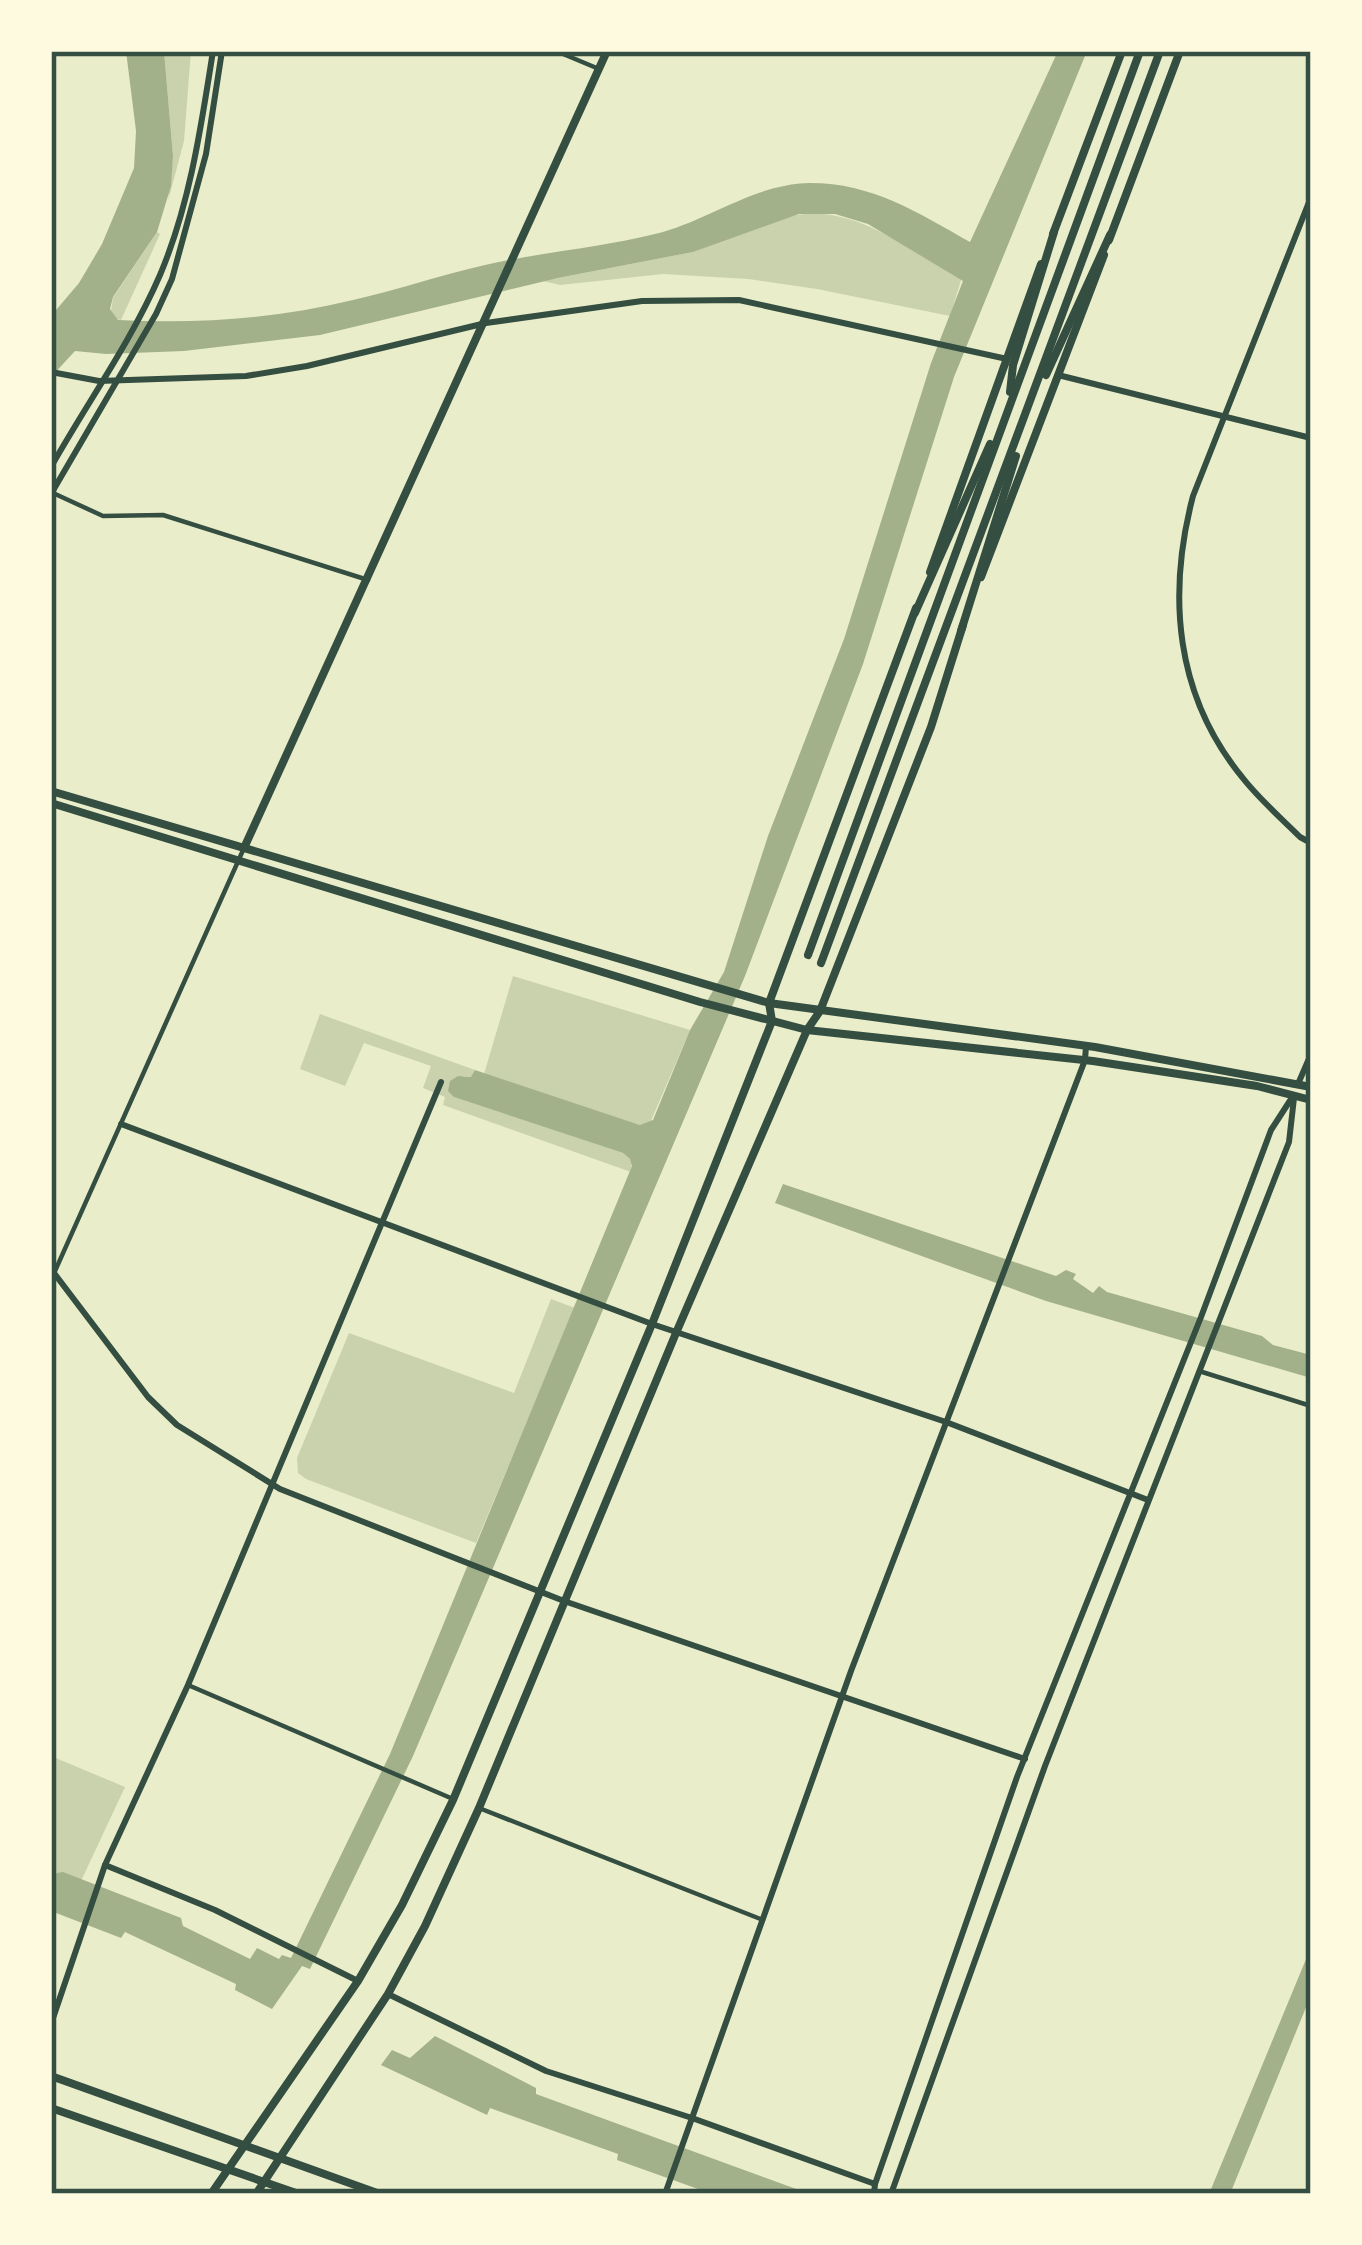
<svg xmlns="http://www.w3.org/2000/svg" width="1362" height="2245" font-family="Poppins,sans-serif">
<rect width="100%" height="100%" fill="#e9edc9"/>
<g fill="#cad2ad">
<path d="M164 51H191L184 141 168 201 173 156Z"/>
<path d="M812 213C871 215 911 253 962 277L950 316 817 289 748 279 663 274 560 285 543 281 693 252 782 217Z"/>
<path d="M157 232 160 234 121 320 116 319 111 312 113 298Z"/>
<path d="M513 976 690 1030 650 1123 640 1125 484 1074Z"/>
<path d="M320 1014 475 1070 472 1077 463 1076 455 1097 623 1153 632 1161 631 1172 443 1105 445 1097 423 1088 431 1066 364 1043 345 1086 300 1069Z"/>
<path d="M551 1299 575 1308 476 1543 306 1479 298 1473 297 1458 349 1333 514 1393Z"/>
<path d="M51 1756 125 1787 81 1881 51 1871Z"/>
</g>
<g fill="#a3b18a">
<path d="M126 51H164L173 156 171 186 157 232 113 297 110 309 118 320C198 324 275 319 353 300 397 290 441 275 485 265 541 252 599 248 655 234 709 221 753 184 810 183 872 183 917 212 970 242L1058 51H1087L954 377 863 664 745 976 413 1756 310 1969 302 1966 272 2009 235 1990 236 1984 125 1932 121 1938 51 1911V1874L63 1872 181 1918 183 1926 250 1959 257 1948 279 1959 282 1955 291 1958 390 1754 632 1166 630 1159 623 1153 454 1097 448 1091 450 1081 458 1076 471 1077 475 1070 640 1125 653 1120 690 1030 724 972 768 836 844 639 931 363 963 281 868 224 835 214H799L693 252 558 278 320 335 184 351 106 354 75 351 51 377V316L79 283 102 244 134 168 136 131Z"/>
<path d="M783 1184 1056 1276 1066 1270 1076 1274 1073 1279 1093 1293 1099 1286 1107 1292 1262 1336 1273 1345 1311 1355V1378L1046 1301 775 1203Z"/>
<path d="M1311 1947V1995L1230 2194H1209Z"/>
<path d="M435 2036 536 2088V2094L810 2194H712L617 2160 618 2154 490 2108 487 2115 381 2065 392 2050 410 2058Z"/>
</g>
<g fill="none" stroke-linecap="round" stroke-linejoin="round">
<g stroke="#344e41" stroke-width="4.5">
<path d="M556 51 599 69"/>
<path d="M53 493 103 516 163 515 368 580"/>
<path d="M51 1280 244 848"/>
<path d="M1199 1371 1311 1406"/>
<path d="M188 1685 453 1799"/>
<path d="M479 1808 763 1920"/>
</g>
<g stroke="#344e41" stroke-width="6">
<path d="M1311 197 1193 496C1167 595 1175 695 1242 777 1259 799 1281 818 1300 837L1311 843"/>
<path d="M51 372 99 381 246 376 307 366 486 323 642 301 739 300 1007 359"/>
<path d="M1058 375 1311 438"/>
<path d="M51 467C87 403 131 342 160 275 190 204 201 127 213 51"/>
<path d="M51 494 156 314 172 279 206 154 222 51"/>
<path d="M1298 1084 1311 1054"/>
<path d="M121 1124 652 1324 946 1422 1148 1500"/>
<path d="M54 1273 148 1397 177 1425 280 1489 564 1601 1025 1759"/>
<path d="M105 1865 215 1910 358 1981"/>
<path d="M388 1994 546 2071 692 2118 875 2184"/>
<path d="M51 2024 105 1865 188 1685 441 1082"/>
<path d="M665 2194 851 1671 1085 1060 1086 1046"/>
<path d="M874 2194 875 2184 1017 1777 1201 1317 1271 1130 1293 1096"/>
<path d="M891 2194 1045 1766 1289 1142 1294 1098"/>
</g>
<g stroke="#344e41" stroke-width="8">
<path d="M51 791 769 1003 1095 1047 1311 1087"/>
<path d="M51 803 700 1002 807 1030 1093 1061 1257 1086 1311 1100"/>
<path d="M244 848 607 51"/>
</g>
<g stroke="#344e41" stroke-width="8">
<path d="M1053 234 1122 51"/>
<path d="M1109 240 1180 51"/>
<path d="M930 572 1041 264"/>
<path d="M981 577 1104 255"/>
<path d="M51 2076 380 2194"/>
<path d="M51 2108 299 2194"/>
<path d="M211 2194 358 1981 402 1905 453 1800 652 1324 772 1021 769 1003 916 608"/>
<path d="M256 2194 388 1994 425 1926 479 1808 676 1333 807 1030 820 1011 931 727 963 625"/>
</g>
<g stroke="#344e41" stroke-width="8">
<path d="M1046 375 1110 235"/>
<path d="M1010 392 1013 365 1054 232"/>
<path d="M915 613 990 444"/>
<path d="M961 631 1016 456"/>
<path d="M808 955 1140 51"/>
<path d="M821 963 1160 51"/>
</g>
</g>
<rect width="1362" height="2245" fill="none" stroke="#fefae0" stroke-width="108"/>
<rect x="54" y="54" width="1254" height="2137" fill="none" stroke="#344e41" stroke-width="4.5"/>
</svg>
